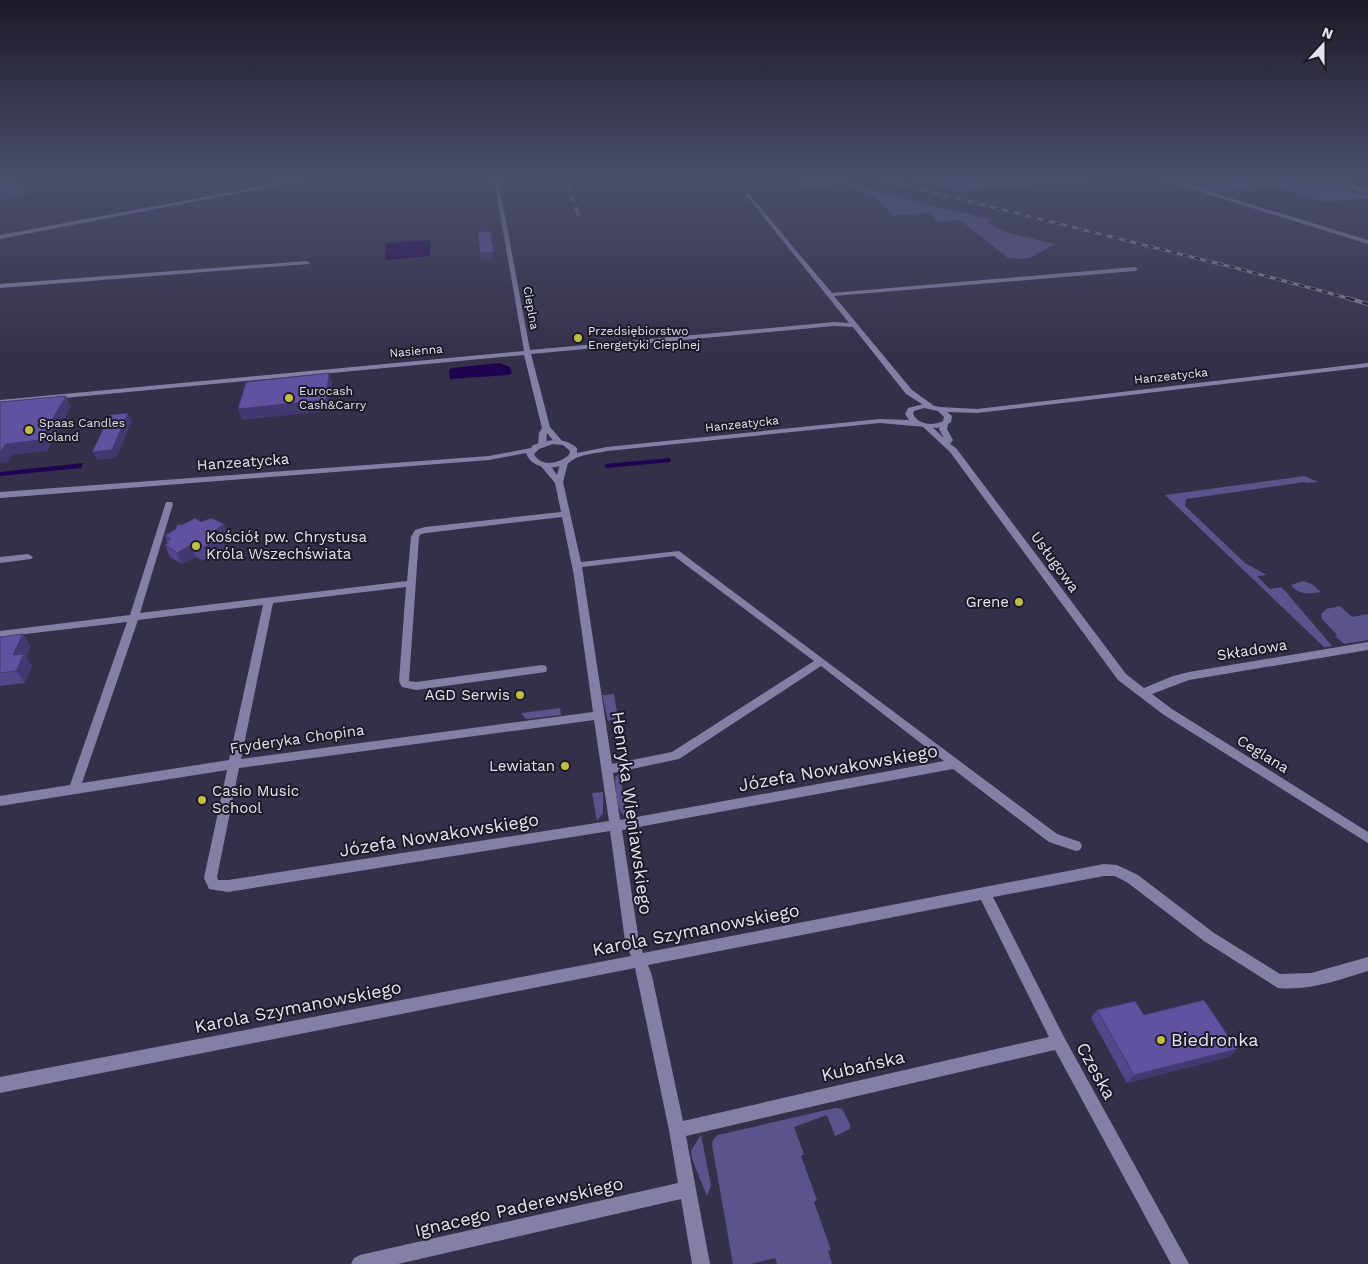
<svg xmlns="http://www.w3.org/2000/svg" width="1368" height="1264" font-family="'Work Sans',sans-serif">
<rect width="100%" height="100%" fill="#34304a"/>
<g fill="#5b538c">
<path d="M805 179H828L991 220 988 222 1002 231 1054 244 1032 257 1020 259 1008 258 960 220 937 222 930 213 893 215 875 198 844 184 799 188Z"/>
<path d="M908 179H1111L957 191Z"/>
<path d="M1169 179H1316L1368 196V198L1325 202 1276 187 1212 192Z"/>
<path d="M1305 476 1318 482 1305 483V482L1186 499 1185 506 1245 563 1267 575 1257 576 1270 589 1281 587 1286 592 1332 646 1324 647 1165 495Z"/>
<path d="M1303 581 1312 584 1321 592C1309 594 1298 595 1291 585Z"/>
<path d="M1340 606 1352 617 1368 614V640L1344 644 1335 636 1337 635 1322 619 1321 614 1326 609Z"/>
<path d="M614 694 618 718 608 721 602 695Z"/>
<path d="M560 708 561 715 526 719 521 713Z"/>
<path d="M620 773 626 817C615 810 616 789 615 777Z"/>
<path d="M603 792V813L597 821 592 793Z"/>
<path d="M835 1108 842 1109 850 1124V1129L835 1136 827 1115 794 1127 804 1154 801 1156 817 1200 814 1202 831 1250 828 1251 832 1264H777L775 1258 751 1264H733L712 1145 713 1140 718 1135Z"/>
<path d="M701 1135 711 1185 707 1196 692 1159 691 1150Z"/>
</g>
<g fill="#1f0250">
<path d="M430 240V256L385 260 386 243Z"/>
<path d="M499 363 510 367 512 373 509 375 450 379 449 370 452 368Z"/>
<path d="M670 458 671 462 606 468 605 464Z"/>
<path d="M83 463 81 468 0 476V472Z"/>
</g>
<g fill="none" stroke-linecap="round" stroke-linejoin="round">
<g fill="#8480a5" fill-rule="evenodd">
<path d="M300 179H312L0 239V235Z"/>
<path d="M494 179H498L530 350 834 322 849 323 746 195 748 193 832 293 1135 267 1138 269 1135 271 834 296 912 390 933 405 934 407 930 409 906 394 853 327 834 326 531 354 550 427 563 442 559 444H556L547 433 546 444 542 446 538 444 539 433 542 428 524 355 0 404V400L524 351Z"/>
<path d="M1159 179H1168L1368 240V244Z"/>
<path d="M307 261 310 263 309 264 0 288V284Z"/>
<path d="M941 422H947L948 424 947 429 953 440 950 444 956 448 1126 674 1144 688 1173 676 1189 672 1368 642V650L1189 680 1152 694 1172 709 1368 832V843L1164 715 1118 680 950 452 922 426 926 424H929L944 438 939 429Z"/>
<path d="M561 461H564L568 463 563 482 581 562 679 551 1057 834 1080 842 1082 846 1080 850 1076 851 1049 842 953 769 622 830 639 941 643 953 1104 864 1117 865 1138 875 1214 933 1280 974 1311 973 1368 957V971C1339 980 1309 991 1278 988L1204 941 1128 883 1115 876H1104L993 897 1064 1037 1189 1264H1171L1055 1050 686 1136 710 1264H692L681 1199 398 1264H351L354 1258 360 1255 678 1183 669 1130 635 968 0 1093V1077L631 956 625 941 610 831 228 892 209 889 204 878 227 770 0 806V796L70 785 127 622 0 637V631L130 615 166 502H172L173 504 140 613 407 581 411 537 415 530 425 527 561 512 555 483 540 465 544 463 550 465 557 475ZM562 517 574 576 593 712 241 759 273 603 406 587 399 681 402 687 416 690 546 672 547 669 546 666 542 665 416 682 409 681 419 537 421 534 426 533ZM674 556 814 661 672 752 612 764 582 567ZM263 605 229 760 82 783 138 620ZM821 666 944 761 620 820 613 773 679 759ZM594 720 609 821 228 880H218L217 877 239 768ZM981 900 1049 1037 683 1121 652 976 648 965Z"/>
<path d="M28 554 33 557 31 559 0 563V557Z"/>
</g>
<g fill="#8480a5" fill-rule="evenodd">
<path d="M1332 179 1368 191V194L1324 179Z"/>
<path d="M1368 363V367L977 413 947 412 952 416 951 422 945 426 937 428 880 423 607 451C598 453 585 454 576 458 573 459 570 463 566 464 553 470 531 469 526 453L489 460 0 498V492L489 456 531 448 533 445C551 440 561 436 577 448V453L607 447 880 419 909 420 905 414 908 408 924 404 940 407 977 409ZM924 408 938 411 944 417 943 421C932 426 919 425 913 414L914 411ZM553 444 563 445 570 451 569 455C560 463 541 468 534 454L539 449Z"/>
</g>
<defs>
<g id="rail-far1">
<path d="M566 179 578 214"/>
<path d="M880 179 1236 268 1351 299"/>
<path d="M1335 179 1368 190"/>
</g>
<path id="rail" d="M1347 298 1368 304"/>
</defs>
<use href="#rail-far1" stroke="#858298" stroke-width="3"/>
<use href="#rail" stroke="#858298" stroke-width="4"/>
<use href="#rail-far1" stroke="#1c1a26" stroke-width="2" stroke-dasharray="6" stroke-linecap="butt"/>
<use href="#rail" stroke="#1c1a26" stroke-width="2.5" stroke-dasharray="8" stroke-linecap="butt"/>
</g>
<g fill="#53468a">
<path d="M165 535 229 536 222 541 226 550 210 559 202 560 196 557 182 564 170 557 165 545 167 544 166 541 167 540Z"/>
<path d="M0 637 31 646 26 657 32 666 25 683 0 686Z"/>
<path d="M1097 1010 1237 1049 1229 1057 1127 1083 1091 1018Z"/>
</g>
<g fill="#433971">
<path d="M26 188 29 194 0 201V194Z"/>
<path d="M494 252V259L481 260 480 253Z"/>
<path d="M329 373 332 384 329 411 242 420 238 409Z"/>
<path d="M66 396 71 407 47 451 13 455 8 462 0 463V451L6 444Z"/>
<path d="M128 413 132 422 116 458 97 460 92 452Z"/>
<path d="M224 524 229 536 222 541 226 550 210 559 204 547 212 533Z"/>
<path d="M191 545 196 557 182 564 177 553Z"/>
<path d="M23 634 31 646 26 657 32 666 25 683 16 671 13 655Z"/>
<path d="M1237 1049 1229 1057 1127 1083 1134 1075Z"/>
</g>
<g fill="#6051a1" stroke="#433971">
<path d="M0 179H9L26 188 0 194Z"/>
<path d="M490 231 494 252 480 253 478 232Z"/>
<path d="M329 373 326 400 238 409 246 382Z"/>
<path d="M66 396 40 440 6 444 1 451H0V402Z"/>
<path d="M128 413 112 450 92 452 110 415Z"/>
<path d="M195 518 201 522 211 518 224 524 212 533 221 538 204 547 196 548 191 545 177 553 165 545 169 543 166 541 171 539 165 535 176 529 177 525 184 524Z"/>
<path d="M23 634 13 655 24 654 16 671 0 673V637Z"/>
<path d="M1204 1000 1237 1049 1134 1075 1097 1010 1135 1001 1144 1015Z"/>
</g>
<linearGradient id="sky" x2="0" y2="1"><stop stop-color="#1d1a29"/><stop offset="0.5" stop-color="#4a4e6b"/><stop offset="1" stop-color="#4a4e6b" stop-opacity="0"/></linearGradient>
<rect width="1368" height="356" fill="url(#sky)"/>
<g fill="#bfbe42" stroke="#1c1a26" stroke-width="2">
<circle cx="578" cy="338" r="5"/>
<circle cx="289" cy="398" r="5"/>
<circle cx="29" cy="430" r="5"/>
<circle cx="196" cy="546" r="5"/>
<circle cx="1019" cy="602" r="5"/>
<circle cx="520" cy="695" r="5"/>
<circle cx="565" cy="766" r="5"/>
<circle cx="202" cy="800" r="5"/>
<circle cx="1161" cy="1040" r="5"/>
</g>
<g text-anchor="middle" stroke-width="4" stroke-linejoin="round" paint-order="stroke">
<g font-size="12" fill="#e4e3f3" stroke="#1c1a26">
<text transform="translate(531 308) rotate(80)" y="4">Cieplna</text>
<text transform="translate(416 351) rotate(-5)" y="4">Nasienna</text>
<text transform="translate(1171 376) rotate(-6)" y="4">Hanzeatycka</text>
<text transform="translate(742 424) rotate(-6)" y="4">Hanzeatycka</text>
</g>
<g font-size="12" fill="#e4e3f3" stroke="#1c1a26" text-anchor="start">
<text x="588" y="335">Przedsiębiorstwo<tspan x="588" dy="14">Energetyki Cieplnej</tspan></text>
<text x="299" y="395">Eurocash<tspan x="299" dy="14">Cash&amp;Carry</tspan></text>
<text x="39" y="427">Spaas Candles<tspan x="39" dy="14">Poland</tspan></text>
</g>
<g font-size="15" fill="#e4e3f3" stroke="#1c1a26">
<text transform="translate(243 462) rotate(-4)" y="5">Hanzeatycka</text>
<text transform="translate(1055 562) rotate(54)" y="5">Usługowa</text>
<text transform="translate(1252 650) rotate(-9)" y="5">Składowa</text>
<text transform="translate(297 739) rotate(-8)" y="5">Fryderyka Chopina</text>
<text transform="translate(1263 754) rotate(32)" y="5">Ceglana</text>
</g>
<g font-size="15" fill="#e4e3f3" stroke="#1c1a26" text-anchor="end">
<text x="206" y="542" text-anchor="start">Kościół pw. Chrystusa<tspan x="206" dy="17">Króla Wszechświata</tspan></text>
<text x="1009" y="607">Grene</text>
<text x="510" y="700">AGD Serwis</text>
<text x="555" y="771">Lewiatan</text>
<text x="212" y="796" text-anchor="start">Casio Music<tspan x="212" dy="17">School</tspan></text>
</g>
<g font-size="18" fill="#e4e3f3" stroke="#1c1a26">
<text transform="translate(838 768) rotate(-10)" y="6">Józefa Nowakowskiego</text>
<text transform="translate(632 813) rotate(82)" y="6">Henryka Wieniawskiego</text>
<text transform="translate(439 835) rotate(-9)" y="6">Józefa Nowakowskiego</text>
<text transform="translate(696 930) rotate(-11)" y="6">Karola Szymanowskiego</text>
<text transform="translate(298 1007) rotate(-11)" y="6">Karola Szymanowskiego</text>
<text transform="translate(863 1066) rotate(-13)" y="6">Kubańska</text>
<text transform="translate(1096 1071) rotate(61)" y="6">Czeska</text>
<text transform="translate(519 1207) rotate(-13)" y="6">Ignacego Paderewskiego</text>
</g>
<g font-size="18" fill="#e4e3f3" stroke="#1c1a26" text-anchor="start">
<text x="1171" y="1046">Biedronka</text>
</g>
</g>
<g transform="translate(1323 45) rotate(21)" stroke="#1c1a26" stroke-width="4" paint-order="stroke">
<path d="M0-4L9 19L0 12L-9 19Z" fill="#e4e3f3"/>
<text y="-8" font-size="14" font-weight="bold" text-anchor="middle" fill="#e4e3f3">N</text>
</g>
</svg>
